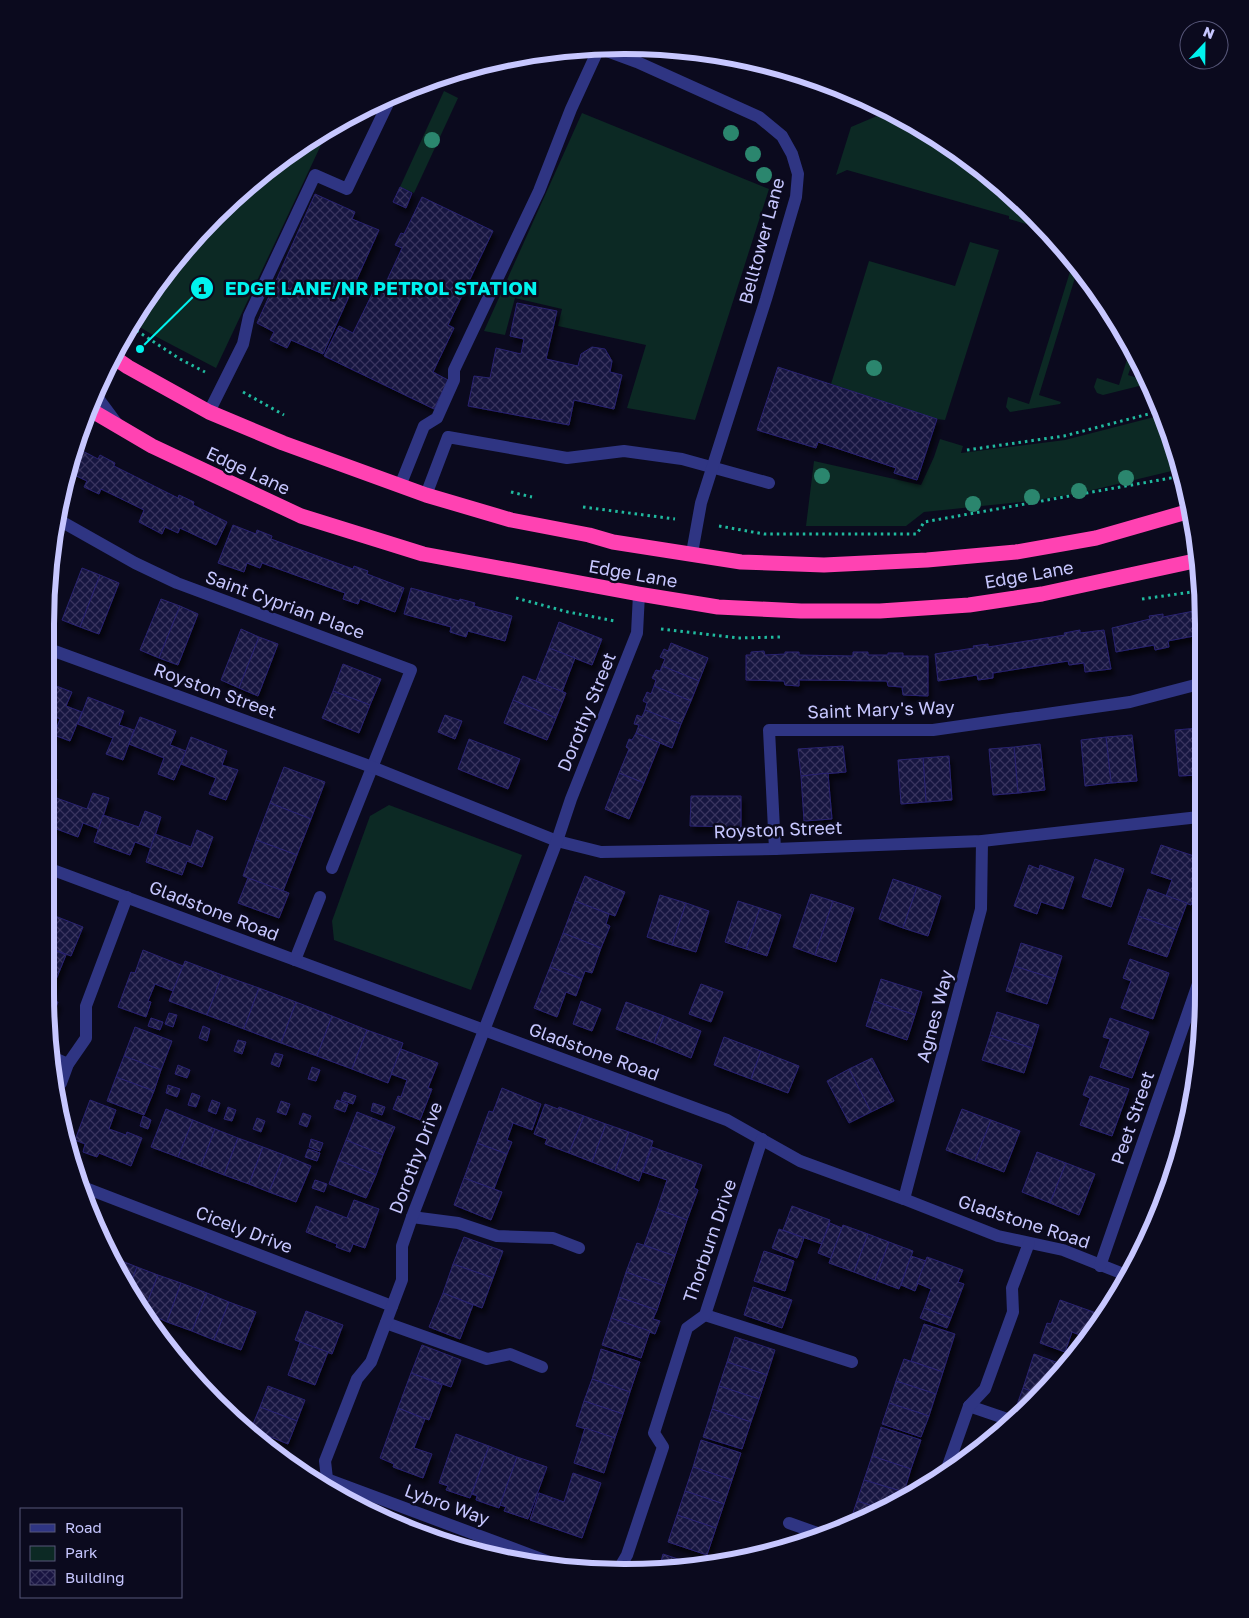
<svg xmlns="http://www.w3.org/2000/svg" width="1249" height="1618" font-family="'Golos Text',sans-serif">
<defs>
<pattern id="building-cross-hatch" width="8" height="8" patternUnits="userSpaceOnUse" patternTransform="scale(1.25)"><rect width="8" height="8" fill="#181441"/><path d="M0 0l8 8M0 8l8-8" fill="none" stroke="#38355e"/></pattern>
<filter id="shadow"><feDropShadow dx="3" dy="5.5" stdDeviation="2.5" flood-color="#0009"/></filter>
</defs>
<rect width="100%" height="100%" fill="#0b0a1e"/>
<g fill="#0c2924">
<path d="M444 91 458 98 414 193 400 187Z"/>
<path d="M582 113 769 189 695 420 627 408 646 345 558 326 562 309 515 298 505 335 484 331Z"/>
<path d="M884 113C928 126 959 153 993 181 1012 197 1031 211 1047 230L1009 219V216L847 170 836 175 851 127Z"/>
<path d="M329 128 216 368 153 335 133 323 165 272 242 189 303 143Z"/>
<path d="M970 242 999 250 945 420 937 419 831 384 869 261 955 286Z"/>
<path d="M1073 262 1078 268 1039 395 1061 402 1060 404 1010 412 1006 407 1008 397 1029 404Z"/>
<path d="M1130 350 1134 358 1128 375 1144 380 1147 384 1103 395 1097 393 1094 387 1097 378 1119 385Z"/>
<path d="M1162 415 1173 438 1180 469 1080 493 1031 501 924 512 906 526H806L814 461 921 485 934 457 940 439 963 446 961 453 1065 440Z"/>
<path d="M389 805 522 855 471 990 334 940 332 921 370 816Z"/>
</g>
<g fill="url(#building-cross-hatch)" stroke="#292370" filter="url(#shadow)">
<path d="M400 187 412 193 406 208 393 202Z"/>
<path d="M315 194 355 212 352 219 379 230 323 354 291 340 287 348 270 340 274 332 257 323Z"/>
<path d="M422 197 493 231 448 325 454 328 433 372 448 380 434 409 324 356 339 326 353 333 375 288 382 291 402 248 395 245 401 233 404 234Z"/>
<path d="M517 303 557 311 546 359 578 366 581 354 592 347 605 349 612 361 610 372 622 375 614 409 574 400 569 425 468 406 474 376 490 378 496 348 521 354 524 339 510 336Z"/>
<path d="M778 367 937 419 917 480 894 473 896 468 818 442 816 448 757 430Z"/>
<path d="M75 447 98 459 100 455 115 463 114 466 178 498 179 495 194 502 193 505 227 522 216 545 180 528 178 533 165 527 162 534 139 522 144 510 101 489 99 494 84 487 87 481 66 471Z"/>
<path d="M233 525 256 534 257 530 272 536 271 539 353 569 354 566 368 571 367 574 404 588 395 612 360 599 358 604 343 599 345 593 262 563 260 568 247 563 244 572 218 563Z"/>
<path d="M82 568 100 575 80 627 62 620Z"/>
<path d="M100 575 119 583 99 634 80 627Z"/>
<path d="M411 588 459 601 460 599 475 603 474 606 512 616 505 641 468 631 466 637 450 632 451 627 404 614Z"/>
<path d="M161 599 180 606 159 658 140 650Z"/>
<path d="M180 606 198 614 178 665 159 658Z"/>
<path d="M1199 610V635L1168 641 1169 647 1155 650 1154 645 1116 652 1112 628 1150 619 1149 616 1163 614V617Z"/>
<path d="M559 622 602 639 592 665 549 648Z"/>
<path d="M241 629 259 637 239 688 221 680Z"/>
<path d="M1080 630V633L1104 630 1111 669 1085 672 1084 663 1069 665 1068 661 993 673V678L978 680 977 675 938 681 935 654 974 648 973 646 988 644V647L1065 635 1064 633Z"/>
<path d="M259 637 278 644 258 696 239 688Z"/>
<path d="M671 643 708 658 699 681 662 666 665 659 660 657 664 649 668 651Z"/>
<path d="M549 648 575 658 562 692 536 681Z"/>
<path d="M764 651 765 655 785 654V652H799V655L853 656V652H868V655H888V653H903V656H928V696L903 695 902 687 888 686 887 681 799 680V686L785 685 784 681 746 680V655H751V652Z"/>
<path d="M343 664 381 679 370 705 333 691Z"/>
<path d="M662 666 699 681 691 701 654 686 656 680 652 678 656 670 660 671Z"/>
<path d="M523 676 566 693 556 718 513 700Z"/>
<path d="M46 682 72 692 66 706 82 712 70 741 54 735 60 719 46 713Z"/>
<path d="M654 686 691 701 681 724 645 710 647 703 643 701 647 692 651 694Z"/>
<path d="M333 691 370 705 359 733 322 718Z"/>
<path d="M88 697 124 711 119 725 134 730 123 760 106 754 113 738 78 724Z"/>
<path d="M513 700 556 718 547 740 504 723Z"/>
<path d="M645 710 681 724 672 748 636 733 639 725 634 724 637 715 642 717Z"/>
<path d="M445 715 462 721 455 739 438 732Z"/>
<path d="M140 717 176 731 170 745 186 751 174 780 158 774 164 758 129 744Z"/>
<path d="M1199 728V775L1179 776 1175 730Z"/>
<path d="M636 733 660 743 644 783 619 773 629 749 626 747 629 739 632 740Z"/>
<path d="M1132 735 1137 781 1111 783 1106 737Z"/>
<path d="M191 737 227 751 222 765 238 770 226 800 209 794 216 778 181 764Z"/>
<path d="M1106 737 1111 783 1085 786 1081 740Z"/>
<path d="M469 739 520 759 508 789 458 769Z"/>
<path d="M1040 744 1045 790 1018 793 1014 747Z"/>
<path d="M843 746 846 772 801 776 798 749Z"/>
<path d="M1014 747 1018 793 993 795 989 749Z"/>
<path d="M949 756 952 800 926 802 923 758Z"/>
<path d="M923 758 926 802 901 804 898 760Z"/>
<path d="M284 767 325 782 311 819 270 803Z"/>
<path d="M619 773 644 783 629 819 605 809Z"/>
<path d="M828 773 832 819 804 821 801 776Z"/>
<path d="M46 774 57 779 47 808H46Z"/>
<path d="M93 793 109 798 99 829 83 823 78 837 46 825V812L51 796 87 809Z"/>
<path d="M691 796H741V827L690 826Z"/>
<path d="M270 803 311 819 297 855 256 840Z"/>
<path d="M145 811 161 817 151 848 135 842 130 855 94 842 103 815 139 827Z"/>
<path d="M197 830 213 837 202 867 187 861 182 875 146 862 155 834 191 847Z"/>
<path d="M256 840 297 855 283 891 243 876Z"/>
<path d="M1161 845 1194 856 1192 862 1199 865V884L1191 905 1166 896 1172 880 1151 873Z"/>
<path d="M1095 859 1124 869 1111 907 1082 897Z"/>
<path d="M1029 865 1039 869 1040 865 1074 877 1063 909 1041 902 1037 914 1014 906Z"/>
<path d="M585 876 625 892 615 916 575 901Z"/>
<path d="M248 878 289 893 279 918 238 903Z"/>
<path d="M893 879 917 887 903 928 879 919Z"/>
<path d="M917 887 941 896 928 936 903 928Z"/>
<path d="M1148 889 1187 903 1177 930 1138 916Z"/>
<path d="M811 894 833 901 815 955 793 947Z"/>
<path d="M660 895 686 903 672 945 647 937Z"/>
<path d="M575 901 609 914 606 924 610 926 601 948 563 933Z"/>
<path d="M738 901 760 908 746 949 725 942Z"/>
<path d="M833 901 854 908 836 962 815 955Z"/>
<path d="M686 903 709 911 696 952 672 945Z"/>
<path d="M760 908 781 915 767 956 746 949Z"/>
<path d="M45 912 83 927 71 956 45 946Z"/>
<path d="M1138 916 1177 930 1167 957 1128 944Z"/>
<path d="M563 933 601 948 592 973 585 971 582 979 550 967Z"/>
<path d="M1021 943 1062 956 1055 979 1014 966Z"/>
<path d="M45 946 66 955 53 987 45 984Z"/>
<path d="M143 950 183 966 173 991 155 984 148 1001 151 1002 146 1017 118 1007 131 972 135 973Z"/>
<path d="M1130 959 1169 973 1153 1019 1121 1008 1131 981 1123 978Z"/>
<path d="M185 961 222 975 207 1015 169 1001Z"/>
<path d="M1014 966 1055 979 1047 1004 1006 991Z"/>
<path d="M550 967 582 979 576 996 566 992 557 1017 534 1008Z"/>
<path d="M222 975 259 988 244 1029 207 1015Z"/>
<path d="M881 979 922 992 915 1015 874 1001Z"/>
<path d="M701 984 723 992 711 1022 689 1014Z"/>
<path d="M259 988 296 1002 281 1043 244 1029Z"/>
<path d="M46 998 58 1002 49 1025Z"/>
<path d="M581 1001 601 1009 592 1031 573 1024Z"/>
<path d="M874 1001 915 1015 907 1040 866 1026Z"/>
<path d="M296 1002 332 1016 317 1056 281 1043Z"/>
<path d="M626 1002 664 1016 654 1043 616 1029Z"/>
<path d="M997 1012 1039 1025 1032 1048 990 1035Z"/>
<path d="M169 1013 177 1015 173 1027 165 1024Z"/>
<path d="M332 1016 367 1030 352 1069 317 1056Z"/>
<path d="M664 1016 701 1031 691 1058 654 1043Z"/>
<path d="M151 1018 163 1022 160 1030 148 1026Z"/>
<path d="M1110 1018 1149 1032 1132 1078 1100 1067 1110 1039 1103 1037Z"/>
<path d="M203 1026 210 1029 207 1041 199 1038Z"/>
<path d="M135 1027 172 1041 161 1070 124 1056Z"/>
<path d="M367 1030 403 1043 388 1083 352 1069Z"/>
<path d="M990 1035 1032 1048 1024 1073 982 1060Z"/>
<path d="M724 1037 761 1051 751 1079 714 1065Z"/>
<path d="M238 1040 246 1042 242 1054 234 1051Z"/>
<path d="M401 1049 438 1063 428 1088 432 1089 420 1120 393 1109 398 1096 401 1097 407 1080 391 1074Z"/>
<path d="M761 1051 799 1066 788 1093 751 1079Z"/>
<path d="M275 1053 283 1055 279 1067 271 1064Z"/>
<path d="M124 1056 161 1070 154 1091 116 1077Z"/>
<path d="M872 1058 894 1101 871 1112 849 1069Z"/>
<path d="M178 1065 190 1070 187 1078 175 1074Z"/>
<path d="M312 1067 320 1070 316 1081 308 1079Z"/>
<path d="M1199 1068V1069L1194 1090 1192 1089Z"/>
<path d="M849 1069 871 1112 849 1123 827 1081Z"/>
<path d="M1090 1076 1129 1089 1112 1136 1080 1125 1090 1098 1083 1095Z"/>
<path d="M116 1077 154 1091 144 1115 107 1101Z"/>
<path d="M168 1085 180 1089 177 1097 166 1093Z"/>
<path d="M502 1088 541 1104 532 1130 513 1123 507 1140 512 1142 507 1154 477 1143 489 1111 493 1112Z"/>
<path d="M344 1092 356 1096 353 1104 341 1100Z"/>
<path d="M192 1093 200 1096 196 1107 188 1105Z"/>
<path d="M90 1100 116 1110 109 1129 126 1135 127 1132 142 1138 131 1166 99 1153 97 1157 83 1152 85 1144 75 1140Z"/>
<path d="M212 1100 220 1103 216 1114 208 1111Z"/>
<path d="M337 1100 348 1104 345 1112 334 1108Z"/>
<path d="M281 1101 290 1104 286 1115 277 1112Z"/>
<path d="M1188 1101 1191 1102 1180 1151 1172 1148Z"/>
<path d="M373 1103 385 1107 382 1115 371 1111Z"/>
<path d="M545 1104 558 1109 559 1107 584 1116 569 1153 545 1144 547 1139 534 1134Z"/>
<path d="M228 1107 236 1110 232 1121 224 1119Z"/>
<path d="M166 1109 193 1120 178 1157 151 1147Z"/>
<path d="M962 1109 991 1120 975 1161 946 1150Z"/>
<path d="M357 1112 395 1127 383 1155 346 1140Z"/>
<path d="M303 1113 311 1116 307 1127 299 1124Z"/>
<path d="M143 1116 151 1120 148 1129 140 1126Z"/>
<path d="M584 1116 606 1124 592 1162 569 1153Z"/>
<path d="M257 1118 265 1121 261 1132 253 1129Z"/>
<path d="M193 1120 215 1129 201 1166 178 1157Z"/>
<path d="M991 1120 1020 1131 1004 1172 975 1161Z"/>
<path d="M606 1124 629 1132 615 1171 592 1162Z"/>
<path d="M215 1129 238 1138 224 1175 201 1166Z"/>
<path d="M629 1132 653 1141 639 1181 615 1171Z"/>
<path d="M238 1138 263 1147 249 1184 224 1175Z"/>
<path d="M311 1139 323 1143 320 1151 309 1147Z"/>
<path d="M346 1140 383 1155 376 1175 338 1160Z"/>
<path d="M477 1143 507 1154 494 1189 464 1178Z"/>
<path d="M263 1147 284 1155 269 1192 249 1184Z"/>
<path d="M652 1147 702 1165 694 1188 698 1190 687 1220 657 1209 667 1180 643 1172Z"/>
<path d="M308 1149 320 1153 317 1161 305 1157Z"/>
<path d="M1037 1152 1066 1163 1050 1203 1022 1192Z"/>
<path d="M284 1155 311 1166 296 1202 269 1192Z"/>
<path d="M338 1160 376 1175 366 1198 329 1184Z"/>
<path d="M1066 1163 1095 1174 1079 1215 1050 1203Z"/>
<path d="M464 1178 502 1192 491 1220 454 1205Z"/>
<path d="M315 1180 327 1184 324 1192 312 1188Z"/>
<path d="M1161 1198 1164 1199 1152 1222Z"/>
<path d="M354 1200 379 1209 365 1248 353 1244 350 1252 336 1247 337 1244 306 1232 316 1206 347 1218Z"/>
<path d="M792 1206 830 1220 822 1244 783 1230Z"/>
<path d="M657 1209 687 1220 675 1256 644 1245Z"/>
<path d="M830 1223 842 1228 831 1258 818 1253Z"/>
<path d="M843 1225 868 1234 854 1272 829 1263Z"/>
<path d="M779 1229 804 1238 797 1258 772 1248Z"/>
<path d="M868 1234 889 1242 875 1280 854 1272Z"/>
<path d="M464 1237 503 1251 493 1278 453 1264Z"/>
<path d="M889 1242 913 1251 899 1289 875 1280Z"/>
<path d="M637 1243 675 1256 665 1286 626 1272Z"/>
<path d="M764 1251 794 1261 785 1291 754 1281Z"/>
<path d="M911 1256 926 1261 915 1291 901 1285Z"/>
<path d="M112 1257 137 1267 128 1290 123 1283Z"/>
<path d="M927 1257 963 1270 958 1282 964 1284 951 1318 924 1308 931 1289 917 1283Z"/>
<path d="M453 1264 493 1278 482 1308 443 1293Z"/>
<path d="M137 1267 158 1275 144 1311 128 1290Z"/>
<path d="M626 1272 665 1286 657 1310 618 1297Z"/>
<path d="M158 1275 181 1283 167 1322 144 1311Z"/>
<path d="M181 1283 207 1293 192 1331 167 1322Z"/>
<path d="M753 1287 792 1300 782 1328 744 1315Z"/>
<path d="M207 1293 229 1302 214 1340 192 1331Z"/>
<path d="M443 1293 473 1305 460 1339 429 1327Z"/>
<path d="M618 1297 657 1310 653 1319 660 1321 655 1334 611 1318Z"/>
<path d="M1060 1300 1099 1314 1088 1338 1072 1332 1065 1352 1040 1343 1047 1323 1051 1324Z"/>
<path d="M229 1302 256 1312 241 1350 214 1340Z"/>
<path d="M924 1308 951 1318 947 1328 920 1318Z"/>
<path d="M306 1311 343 1325 332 1354 295 1340Z"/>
<path d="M1099 1314 1106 1316 1091 1334Z"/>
<path d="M611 1318 650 1331 641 1358 602 1345Z"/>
<path d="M924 1324 955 1334 943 1372 911 1361Z"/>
<path d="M735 1337 775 1350 767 1375 727 1362Z"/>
<path d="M300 1342 328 1352 315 1385 288 1375Z"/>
<path d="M422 1345 461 1360 451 1387 411 1373Z"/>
<path d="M601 1349 640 1362 630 1392 592 1379Z"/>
<path d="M1034 1354 1064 1365 1041 1395 1023 1388Z"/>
<path d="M904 1359 943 1372 936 1394 896 1381Z"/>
<path d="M727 1362 767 1375 759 1399 719 1386Z"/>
<path d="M411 1373 442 1385 429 1420 398 1408Z"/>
<path d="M592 1379 630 1392 623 1414 584 1401Z"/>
<path d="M896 1381 936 1394 929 1416 889 1403Z"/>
<path d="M268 1386 305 1400 297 1421 260 1407Z"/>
<path d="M719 1386 759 1399 751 1422 712 1409Z"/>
<path d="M1023 1388 1041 1395 1023 1413 1015 1410Z"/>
<path d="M584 1401 623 1414 615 1438 576 1426Z"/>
<path d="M889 1403 929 1416 921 1437 882 1424Z"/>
<path d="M260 1407 297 1421 288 1444 251 1429Z"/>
<path d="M398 1408 425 1419 414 1448 432 1454 423 1478 393 1467 394 1464 380 1458Z"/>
<path d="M712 1409 751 1422 742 1449 703 1437Z"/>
<path d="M881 1427 921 1440 911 1469 872 1456Z"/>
<path d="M585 1428 615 1438 604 1473 574 1463Z"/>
<path d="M456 1434 489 1446 470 1498 446 1490 448 1486 439 1483Z"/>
<path d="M701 1440 741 1453 732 1480 693 1467Z"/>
<path d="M489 1446 517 1457 499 1508 476 1500 477 1496 472 1494Z"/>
<path d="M872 1456 911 1469 904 1492 864 1480Z"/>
<path d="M517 1457 547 1467 528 1519 504 1511 506 1507 500 1505Z"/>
<path d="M693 1467 732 1480 724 1504 685 1491Z"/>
<path d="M573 1473 601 1483 582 1538 530 1520 539 1493 564 1502Z"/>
<path d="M864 1480 904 1492 901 1502 886 1510 857 1501Z"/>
<path d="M685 1491 724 1504 716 1528 677 1515Z"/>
<path d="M857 1501 886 1510 849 1525Z"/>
<path d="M677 1515 716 1528 707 1555 668 1542Z"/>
<path d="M663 1554 693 1564 659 1569Z"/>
</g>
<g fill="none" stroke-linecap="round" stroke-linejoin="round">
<g stroke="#20ba9f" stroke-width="3" stroke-dasharray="2.5 4" stroke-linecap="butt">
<path d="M716 54 854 93"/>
<path d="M131 327 180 359 205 372"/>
<path d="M243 392 284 415"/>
<path d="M967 450 1064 436 1160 411"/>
<path d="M511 492 532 497"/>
<path d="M583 507 675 519"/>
<path d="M719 526 764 534H917L924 522 1182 476"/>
<path d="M516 598 568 612 615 621"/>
<path d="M1142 599 1199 591"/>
<path d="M661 629 738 638 781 637"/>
</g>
<g stroke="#2f3583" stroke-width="12">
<path d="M209 412 243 344 249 316 315 175 347 189 392 95"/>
<path d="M400 486 424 426 437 418 454 380V370L539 191 571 109 599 48"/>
<path d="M426 495 448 437 567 458 624 451 682 459 769 483"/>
<path d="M54 1058 68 1064"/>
<path d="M412 1217 458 1223 497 1236 553 1238 579 1248"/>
<path d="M705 1315 852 1362"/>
<path d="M386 1323 487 1359 510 1354 542 1367"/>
<path d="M969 1406 1013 1421"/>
<path d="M789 1523 823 1535"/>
</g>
<g stroke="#2f3583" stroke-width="12">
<path d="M599 48 637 62 759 117 782 136 792 154 798 174 796 197 766 299 701 503 692 553"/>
<path d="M95 394 118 425"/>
<path d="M57 519 135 563 177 583 411 670 332 868"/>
<path d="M46 648 372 767 557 841 601 852 775 849 982 841 1199 817"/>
<path d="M775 849 769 730H933L1130 702 1199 684"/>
<path d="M45 867 295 960 727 1120 800 1161 904 1199 998 1236 1063 1250 1126 1275"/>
<path d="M295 960 320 897"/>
<path d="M57 1087 61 1083 68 1064 86 1038V1006L127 897"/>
<path d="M83 1187 392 1306"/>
<path d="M904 1199 981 909 982 841"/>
<path d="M1100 1266 1199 981"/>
<path d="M944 1477 969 1406 985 1389 1013 1312 1012 1288 1029 1243"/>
<path d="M327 1479 555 1564"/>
<path d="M324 1487 327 1479 325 1461 357 1379 371 1362 402 1280V1246L412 1217 557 841 571 799 637 633 639 594"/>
<path d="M617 1572 627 1555 663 1447 654 1433 687 1328 705 1315 762 1139"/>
</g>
<g stroke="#ff42b2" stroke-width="15">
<path d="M112 356 128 367 209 412 283 443 426 495 511 520 589 535 613 542 741 562 824 565 927 560 1016 552 1096 538 1190 511"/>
<path d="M89 409 152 446 301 516 423 554 639 594 718 607 801 611H880L969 605 1042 594 1199 560"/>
</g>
</g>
<g fill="#2b866e">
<circle cx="731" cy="133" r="8"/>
<circle cx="432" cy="140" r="8"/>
<circle cx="753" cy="154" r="8"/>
<circle cx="764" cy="175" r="8"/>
<circle cx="874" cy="368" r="8"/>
<circle cx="822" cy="476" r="8"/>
<circle cx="1126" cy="478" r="8"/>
<circle cx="1079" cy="491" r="8"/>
<circle cx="1032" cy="497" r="8"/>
<circle cx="973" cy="504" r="8"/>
</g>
<g text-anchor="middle" stroke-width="5" stroke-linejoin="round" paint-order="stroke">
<g font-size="18" fill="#c7c7ff" stroke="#0b0a1e">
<text transform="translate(762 241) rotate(-75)" y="6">Belltower Lane</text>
<text transform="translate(248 471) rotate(25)" y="6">Edge Lane</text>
<text transform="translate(633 574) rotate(10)" y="6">Edge Lane</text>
<text transform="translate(1029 575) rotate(-10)" y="6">Edge Lane</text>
<text transform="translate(285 605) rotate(20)" y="6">Saint Cyprian Place</text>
<text transform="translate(215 691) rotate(20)" y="6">Royston Street</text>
<text transform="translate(881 710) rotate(-2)" y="6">Saint Mary's Way</text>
<text transform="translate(587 712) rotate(-68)" y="6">Dorothy Street</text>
<text transform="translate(778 830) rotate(-2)" y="6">Royston Street</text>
<text transform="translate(214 911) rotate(21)" y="6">Gladstone Road</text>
<text transform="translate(935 1016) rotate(-75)" y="6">Agnes Way</text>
<text transform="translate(594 1052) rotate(20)" y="6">Gladstone Road</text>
<text transform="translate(1133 1118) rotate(-71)" y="6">Peet Street</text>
<text transform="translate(416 1158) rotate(-69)" y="6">Dorothy Drive</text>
<text transform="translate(1024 1222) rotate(18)" y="6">Gladstone Road</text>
<text transform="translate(244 1230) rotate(21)" y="6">Cicely Drive</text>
<text transform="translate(710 1241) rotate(-71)" y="6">Thorburn Drive</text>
<text transform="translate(447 1505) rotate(20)" y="6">Lybro Way</text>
</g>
</g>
<path d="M0 0H1249V1618H0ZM624 54H625A570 570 0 0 1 1195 624V994A570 570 0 0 1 625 1564H624A570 570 0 0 1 54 994V624A570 570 0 0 1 624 54Z" fill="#0b0a1e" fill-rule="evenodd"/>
<path fill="none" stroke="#c7c7ff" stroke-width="6" d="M624 54H625A570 570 0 0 1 1195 624V994A570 570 0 0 1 625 1564H624A570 570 0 0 1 54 994V624A570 570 0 0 1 624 54Z"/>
<path fill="none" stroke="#00f2ee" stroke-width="2" d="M140 349L202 288"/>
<g fill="#00f2ee" stroke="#0b0a1e" stroke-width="2">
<circle cx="140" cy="349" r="5"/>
<circle cx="202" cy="288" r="12"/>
</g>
<g font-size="15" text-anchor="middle" font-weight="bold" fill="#111">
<text x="202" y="294">1</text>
</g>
<g font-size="19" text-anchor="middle" font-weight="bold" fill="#00f2ee" stroke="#0b0a1e" stroke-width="5" stroke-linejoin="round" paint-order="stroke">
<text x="381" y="295">EDGE LANE/NR PETROL STATION</text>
</g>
<rect x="20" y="1508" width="162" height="90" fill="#0b0a1e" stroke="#565678"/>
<rect x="30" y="1524" width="25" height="8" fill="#2f3583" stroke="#565678"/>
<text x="65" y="1533" font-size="15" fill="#c7c7ff">Road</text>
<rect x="30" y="1546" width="25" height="15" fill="#0c2924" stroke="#565678"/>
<text x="65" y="1558" font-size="15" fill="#c7c7ff">Park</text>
<rect x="30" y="1570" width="25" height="15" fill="url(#building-cross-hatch)" stroke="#565678"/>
<text x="65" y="1583" font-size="15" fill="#c7c7ff">Building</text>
<g transform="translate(1204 45) rotate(22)"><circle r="24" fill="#0b0a1e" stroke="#565678"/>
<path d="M0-4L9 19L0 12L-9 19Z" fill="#00f2ee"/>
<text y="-8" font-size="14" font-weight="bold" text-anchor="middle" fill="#c7c7ff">N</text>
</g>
</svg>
